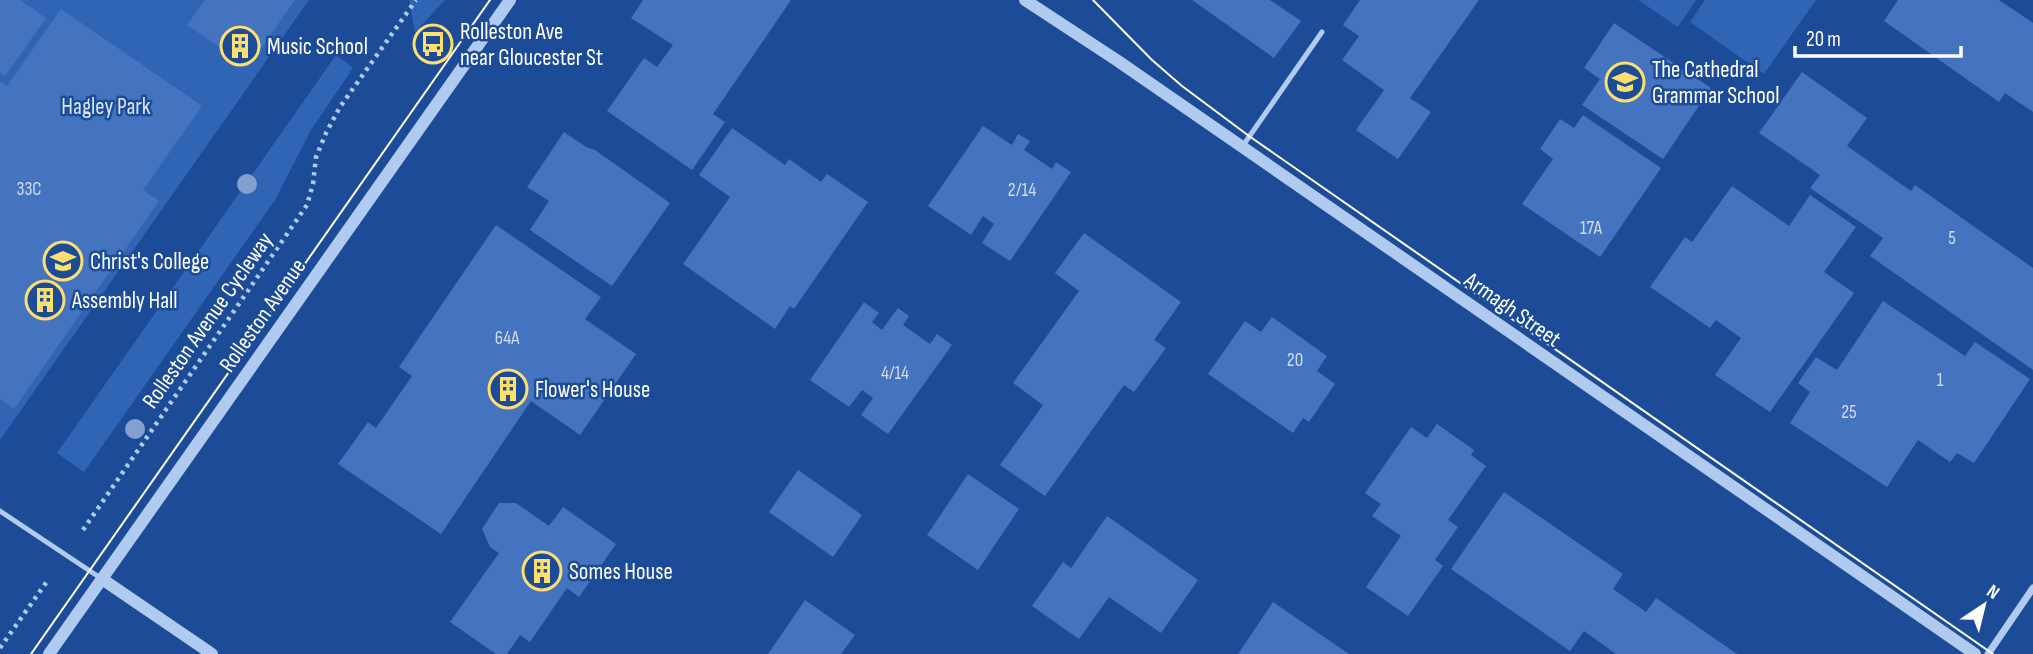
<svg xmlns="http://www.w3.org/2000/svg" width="2033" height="654" font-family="'Sofia Sans Condensed',sans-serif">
<rect width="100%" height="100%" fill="#1c4b98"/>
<g fill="#3064b5">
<path d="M0 0H309L0 440Z"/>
<path d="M409 0H445L415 32Z"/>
<path d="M1638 0H1696L1678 27Z"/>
<path d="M1705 0H1816L1764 74 1690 22Z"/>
<path d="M336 55 353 68 311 130 275 200 84 472 57 453Z"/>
</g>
<g fill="#4474bf">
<path d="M0 0H20L46 18 5 76 0 72Z"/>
<path d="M205 0H295L248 67 187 25Z"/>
<path d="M643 0H791L713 114 725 122 692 170 607 111 644 58 657 67 673 45 631 18Z"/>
<path d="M1192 0H1270L1301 21 1274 58Z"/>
<path d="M1360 0H1479L1410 98 1431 112 1398 159 1356 130 1384 90 1342 60 1359 36 1343 25Z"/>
<path d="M1898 0H1999L2033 23V112L2005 93 1999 102 1884 21Z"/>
<path d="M61 9 202 106 143 190 159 201 14 409 0 399V81L7 86Z"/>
<path d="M1614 23 1711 88 1663 159 1582 105 1600 79 1584 68Z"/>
<path d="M1802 72 1867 118 1847 146 1911 191 1915 185 2033 268V370L1870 256 1883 238 1810 188 1820 175 1759 133Z"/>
<path d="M1583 115 1661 168 1600 257 1522 204 1553 159 1540 149 1560 119 1574 128Z"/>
<path d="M983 126 1012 145 1018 134 1030 141 1024 150 1052 169 1056 162 1071 172 1010 261 982 243 994 224 983 216 971 235 928 206Z"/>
<path d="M732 128 785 165 789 159 821 182 827 174 868 202 794 309 790 306 775 329 683 264 730 197 699 175Z"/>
<path d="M564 132 586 147 595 150 670 203 612 286 530 230 549 201 527 187Z"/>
<path d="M1732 186 1789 226 1810 195 1856 227 1824 272 1854 293 1770 412 1715 375 1741 338 1716 320 1710 328 1650 287 1685 237 1692 242Z"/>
<path d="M496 225 601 297 585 319 636 354 580 435 531 401 441 534 338 464 368 422 376 428 412 376 399 367Z"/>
<path d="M1084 233 1181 302 1154 340 1166 348 1134 392 1124 385 1045 496 1000 465 1043 405 1013 383 1079 291 1055 273Z"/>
<path d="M1883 301 1965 356 1975 342 2030 379 1974 463 1957 453 1950 462 1918 440 1887 487 1790 423 1810 392 1798 383 1816 357 1837 370Z"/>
<path d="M864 302 879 313 872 322 882 330 898 308 909 316 903 325 930 344 937 334 952 345 888 434 861 415 873 398 862 390 849 407 810 380Z"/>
<path d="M1272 317 1327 356 1317 371 1335 384 1309 422 1303 418 1293 433 1208 374 1245 321 1261 332Z"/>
<path d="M1437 424 1474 450 1471 455 1486 466 1448 520 1458 527 1435 560 1443 566 1408 616 1366 587 1401 536 1372 516 1381 504 1365 493 1411 427 1427 438Z"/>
<path d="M798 470 862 515 833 557 769 512Z"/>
<path d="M968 474 1019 509 978 570 927 535Z"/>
<path d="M1504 492 1623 574 1613 589 1646 612 1656 598 1737 654H1616L1584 631 1570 651 1451 569Z"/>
<path d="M499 503H516L549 526 563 507 616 544 579 597 567 588 530 642 520 635 507 654H496L450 622 499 553 490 547 482 529Z"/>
<path d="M1107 516 1198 580 1161 633 1109 597 1079 639 1032 606 1063 562 1071 568Z"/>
<path d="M805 600 855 635 841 654H768Z"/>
<path d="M1273 602 1349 654H1238Z"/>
</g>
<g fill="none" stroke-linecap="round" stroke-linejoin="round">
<g stroke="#b1caf0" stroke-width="4.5" stroke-dasharray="3.5 5" stroke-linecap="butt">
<path d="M83 530 307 205 313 184 316 157 326 133 340 107 416 0"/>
<path d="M0 648 48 580"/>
</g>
<g stroke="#b1caf0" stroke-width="5">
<path d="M1242 147 1322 32"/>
<path d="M0 511 102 579"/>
</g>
<path stroke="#b1caf0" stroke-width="7" d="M1988 654 2033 588"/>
<g stroke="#b1caf0" stroke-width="12">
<path d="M1025 0 1118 61 1975 654"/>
<path d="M102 579 212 654"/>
<path d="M49 654 510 0"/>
</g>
<g stroke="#fff" stroke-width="2">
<path d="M1093 0 1152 60 1182 86 1249 136 1993 654"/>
<path d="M31 654 490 0"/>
</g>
</g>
<g fill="#83a0ce">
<circle cx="247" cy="184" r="10"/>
<circle cx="135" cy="429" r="10"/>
</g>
<defs>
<symbol id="bus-ring" viewBox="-11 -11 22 22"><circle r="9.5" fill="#1c4b98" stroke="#ffde70" stroke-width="1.5"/><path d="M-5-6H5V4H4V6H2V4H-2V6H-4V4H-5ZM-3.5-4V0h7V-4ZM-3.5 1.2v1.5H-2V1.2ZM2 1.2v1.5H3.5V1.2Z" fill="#ffde70"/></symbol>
<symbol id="building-ring" viewBox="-11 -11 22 22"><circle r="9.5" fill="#1c4b98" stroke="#ffde70" stroke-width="1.5"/><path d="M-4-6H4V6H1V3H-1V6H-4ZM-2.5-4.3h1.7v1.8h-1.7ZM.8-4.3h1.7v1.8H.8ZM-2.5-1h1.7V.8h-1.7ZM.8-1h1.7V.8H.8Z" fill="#ffde70"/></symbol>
<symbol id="school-ring" viewBox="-11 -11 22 22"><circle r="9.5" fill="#1c4b98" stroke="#ffde70" stroke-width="1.5"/><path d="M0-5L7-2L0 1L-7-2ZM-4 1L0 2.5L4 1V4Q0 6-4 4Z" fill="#ffde70"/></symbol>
</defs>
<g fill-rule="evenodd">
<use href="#bus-ring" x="411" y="22" width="44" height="44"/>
<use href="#building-ring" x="218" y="24" width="44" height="44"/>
<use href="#school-ring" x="1603" y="60" width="44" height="44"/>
<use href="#school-ring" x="41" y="239" width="44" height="44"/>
<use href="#building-ring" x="23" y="278" width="44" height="44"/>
<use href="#building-ring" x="486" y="367" width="44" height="44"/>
<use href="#building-ring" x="520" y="549" width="44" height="44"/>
</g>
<g text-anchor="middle" stroke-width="5" stroke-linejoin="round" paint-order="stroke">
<g font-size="19" fill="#d0dcef">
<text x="29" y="195">33C</text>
<text x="1022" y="196">2/14</text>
<text x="1591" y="234">17A</text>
<text x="1952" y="244">5</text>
<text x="507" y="344">64A</text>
<text x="1295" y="366">20</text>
<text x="895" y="379">4/14</text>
<text x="1940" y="386">1</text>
<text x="1849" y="418">25</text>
</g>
<g font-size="23" fill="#fff" stroke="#1c4b98" text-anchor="start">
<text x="460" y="39">Rolleston Ave<tspan x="460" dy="26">near Gloucester St</tspan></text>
<text x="267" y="54">Music School</text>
<text x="1652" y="77">The Cathedral<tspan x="1652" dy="26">Grammar School</tspan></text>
<text x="90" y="269">Christ's College</text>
<text x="72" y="308">Assembly Hall</text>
<text x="535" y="397">Flower's House</text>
<text x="569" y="579">Somes House</text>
</g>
<g font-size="23" fill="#d8e6fb" stroke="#1c4b98">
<text x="106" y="114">Hagley Park</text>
</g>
<g font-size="23" fill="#fff" stroke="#1c4b98">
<text transform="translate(1513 309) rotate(35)" y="8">Armagh Street</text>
<text transform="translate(262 315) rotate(-55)" y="8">Rolleston Avenue</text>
<text transform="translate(207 320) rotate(-55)" y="8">Rolleston Avenue Cycleway</text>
</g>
</g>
<g transform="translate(1984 605) rotate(35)" stroke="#1c4b98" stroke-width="5" paint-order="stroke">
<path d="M0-5L12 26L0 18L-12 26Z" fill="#ffffff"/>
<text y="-10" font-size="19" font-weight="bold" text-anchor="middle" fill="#ffffff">N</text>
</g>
<path d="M1795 46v10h166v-10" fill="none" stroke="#ffffff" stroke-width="3.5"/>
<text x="1806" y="46" font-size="21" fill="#ffffff" stroke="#1c4b98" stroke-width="5" paint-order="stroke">20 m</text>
</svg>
